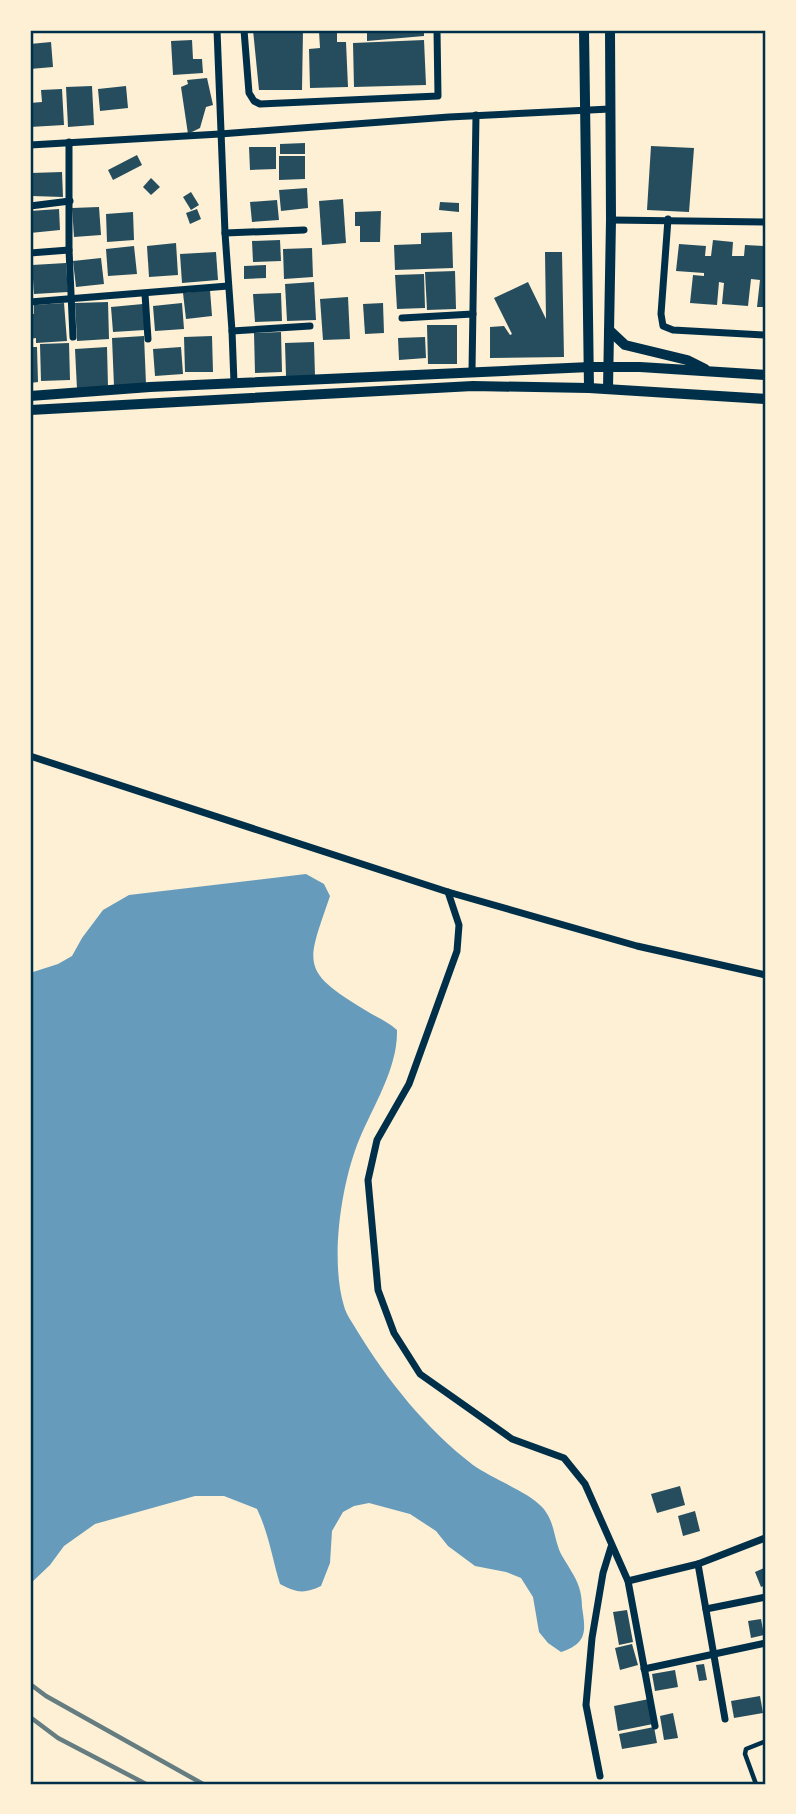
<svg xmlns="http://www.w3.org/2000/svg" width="796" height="1814" font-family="Barlow,sans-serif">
<rect width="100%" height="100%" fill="#fdf0d5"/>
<path fill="#669bbc" d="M306 874 324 884 330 896C307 964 299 970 365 1010 376 1017 387 1021 397 1030 398 1068 373 1106 359 1140 341 1184 330 1260 344 1306 346 1314 352 1322 356 1329 387 1380 426 1429 473 1465 491 1478 528 1492 541 1506 555 1520 553 1537 561 1554 567 1565 575 1575 579 1587 581 1593 582 1601 582 1607 586 1632 587 1643 561 1652L548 1643 539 1632 533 1597 521 1578 506 1572 475 1566 448 1546 436 1531 410 1514 369 1503 354 1506 343 1512 332 1531 330 1563 321 1586C304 1594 297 1593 280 1584 272 1558 269 1534 257 1509L224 1496H195L95 1524 64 1546 50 1565 30 1584V973L58 964 72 956 82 938 103 910 129 895Z"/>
<g fill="#264d5e">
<path d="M253 30H303L302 90H259Z"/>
<path d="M337 30V42H346L348 87 310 88 309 49 320 48 319 31Z"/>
<path d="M367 30H424V36L367 41Z"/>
<path d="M192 40 193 59H202L203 73 173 75 171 41Z"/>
<path d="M424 40 426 85 354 87 353 43Z"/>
<path d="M51 42 53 67 30 69V44Z"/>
<path d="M207 78 213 105 206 107 200 128 188 134 181 87 188 84 187 80Z"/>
<path d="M92 86 94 125 68 127 66 87Z"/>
<path d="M126 86 128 108 100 111 98 89Z"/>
<path d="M62 89 64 125 30 127V103L42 102 41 90Z"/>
<path d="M305 143V154H280V144Z"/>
<path d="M651 146 694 148 689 212 647 210Z"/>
<path d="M249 147H276V169L250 170Z"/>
<path d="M137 155 142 165 113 180 108 170Z"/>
<path d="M279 156H305V179L279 180Z"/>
<path d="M62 172 63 197 32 196 31 173Z"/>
<path d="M151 178 160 187 151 195 143 187Z"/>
<path d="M307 188 308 208 281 211 279 190Z"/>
<path d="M191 192 199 205 191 210 183 197Z"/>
<path d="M343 199 346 243 322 245 319 201Z"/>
<path d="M277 200 279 220 252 222 250 202Z"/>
<path d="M440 202 459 203V212L439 210Z"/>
<path d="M99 207 101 235 74 237 72 208Z"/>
<path d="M59 209 60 230 30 233V211Z"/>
<path d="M197 209 201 219 190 224 186 213Z"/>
<path d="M381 211 380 242H360V226H355V212Z"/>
<path d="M133 212 134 240 107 242 106 214Z"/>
<path d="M452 232 453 268 395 270 394 245 421 244V233Z"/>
<path d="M280 240 281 261 253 262 252 241Z"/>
<path d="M713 240 733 242 732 256H744L745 245 766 246V307H757L760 280 751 279 748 306 722 304 724 283 719 282 717 305 690 303 693 275 704 276V273L676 271 679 244 706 246 705 256H711Z"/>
<path d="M176 243 178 275 149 277 147 246Z"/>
<path d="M134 246 137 274 108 276 106 249Z"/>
<path d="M312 248 313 277 284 279 283 249Z"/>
<path d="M216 252 218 280 182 283 180 254Z"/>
<path d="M545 252H562L564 357 490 358V327L504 326 510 335 512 334 494 298 528 282 546 319Z"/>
<path d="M101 258 104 284 76 287 73 261Z"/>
<path d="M66 263 68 292 34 294 32 265Z"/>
<path d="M266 265V278L244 279V266Z"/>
<path d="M455 271 456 309 427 310 425 272Z"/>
<path d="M424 274 425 308 397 309 395 275Z"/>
<path d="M314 282 316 320 287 321 285 284Z"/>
<path d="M210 290 212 316 186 319 183 293Z"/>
<path d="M281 293 282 321 255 322 253 294Z"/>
<path d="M348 297 350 339 323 340 320 299Z"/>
<path d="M108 302 109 339 77 341 75 303Z"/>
<path d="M64 303 67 341 36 343V338L30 339V314H34V305Z"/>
<path d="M182 303 184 329 155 331 153 306Z"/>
<path d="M383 303 384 333 365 334 363 304Z"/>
<path d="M143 304 145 330 113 332 111 307Z"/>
<path d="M427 325H457V364H428Z"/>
<path d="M281 332 282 372 255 373 254 333Z"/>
<path d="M144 336 146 384 114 386 112 338Z"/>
<path d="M212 336 213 372H185L184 337Z"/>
<path d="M425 337 426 358 399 360 398 338Z"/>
<path d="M314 342 315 376H286L285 343Z"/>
<path d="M69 343 70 380 41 381 40 344Z"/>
<path d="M30 347H37L38 382 30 383Z"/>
<path d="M107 347 108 387 77 389 75 349Z"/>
<path d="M181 347 183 374 155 376 153 349Z"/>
<path d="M680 1486 685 1505 657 1513 651 1494Z"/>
<path d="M695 1511 700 1531 683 1536 678 1516Z"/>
<path d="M764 1568 766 1585 761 1587 755 1572Z"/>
<path d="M627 1610 633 1642 619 1645 613 1612Z"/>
<path d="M761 1619 764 1635 751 1638 748 1621Z"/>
<path d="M632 1644 638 1665 620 1670 615 1648Z"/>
<path d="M704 1664 707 1680 699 1681 696 1665Z"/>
<path d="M675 1670 678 1687 655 1691 652 1674Z"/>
<path d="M760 1696 763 1713 734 1718 731 1701Z"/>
<path d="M649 1699 653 1724 618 1731 614 1706Z"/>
<path d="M673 1713 678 1738 664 1740 660 1716Z"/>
<path d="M654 1727 657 1743 622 1749 619 1734Z"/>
</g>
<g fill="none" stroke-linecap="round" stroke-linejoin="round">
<path stroke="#003049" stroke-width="4.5" d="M756 1784 745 1754 746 1749 766 1741"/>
<g stroke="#003049" stroke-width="7">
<path d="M217 30 225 233 232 331 234 383"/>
<path d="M244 30 249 93 254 101 260 104 438 96 437 30"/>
<path d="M69 142V250L73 337"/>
<path d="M30 145 220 134 449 117 610 109"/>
<path d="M30 206 70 201"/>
<path d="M668 219 661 314 663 326 673 330 766 335"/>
<path d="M611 220 766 222"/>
<path d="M225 233 304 230"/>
<path d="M30 253 69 250"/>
<path d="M145 294 148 339"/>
<path d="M30 302 228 286"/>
<path d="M402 318 473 314"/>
<path d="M232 331 310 326"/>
<path d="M472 371 476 115"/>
<path d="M30 756 448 892 637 946 766 975"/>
<path d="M448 892 459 925 457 951 409 1084 377 1140 368 1180 378 1290 394 1333 420 1374 512 1439 564 1458 585 1484 628 1581 655 1726"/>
<path d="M698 1564 765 1538"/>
<path d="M628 1581 698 1564 725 1719"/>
<path d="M706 1609 766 1597"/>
<path d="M644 1669 766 1643"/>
<path d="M600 1776 586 1705 592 1638 603 1573 611 1547"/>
</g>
<g stroke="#003049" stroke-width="10">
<path d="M584 30 589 388"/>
<path d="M609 330 625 345 687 360 705 369"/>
<path d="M608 389 611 220 610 30"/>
<path d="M30 396 150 387 590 367H640L766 375"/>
<path d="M30 410 473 386 589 388 766 399"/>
</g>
<g stroke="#657d81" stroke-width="4.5">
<path d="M30 1684 46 1696 203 1784"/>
<path d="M30 1717 58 1738 146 1784"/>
</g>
</g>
<rect width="796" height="1814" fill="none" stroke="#fdf0d5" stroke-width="63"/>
<rect x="32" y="32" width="732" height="1751" fill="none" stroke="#003049" stroke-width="2.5"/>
</svg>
